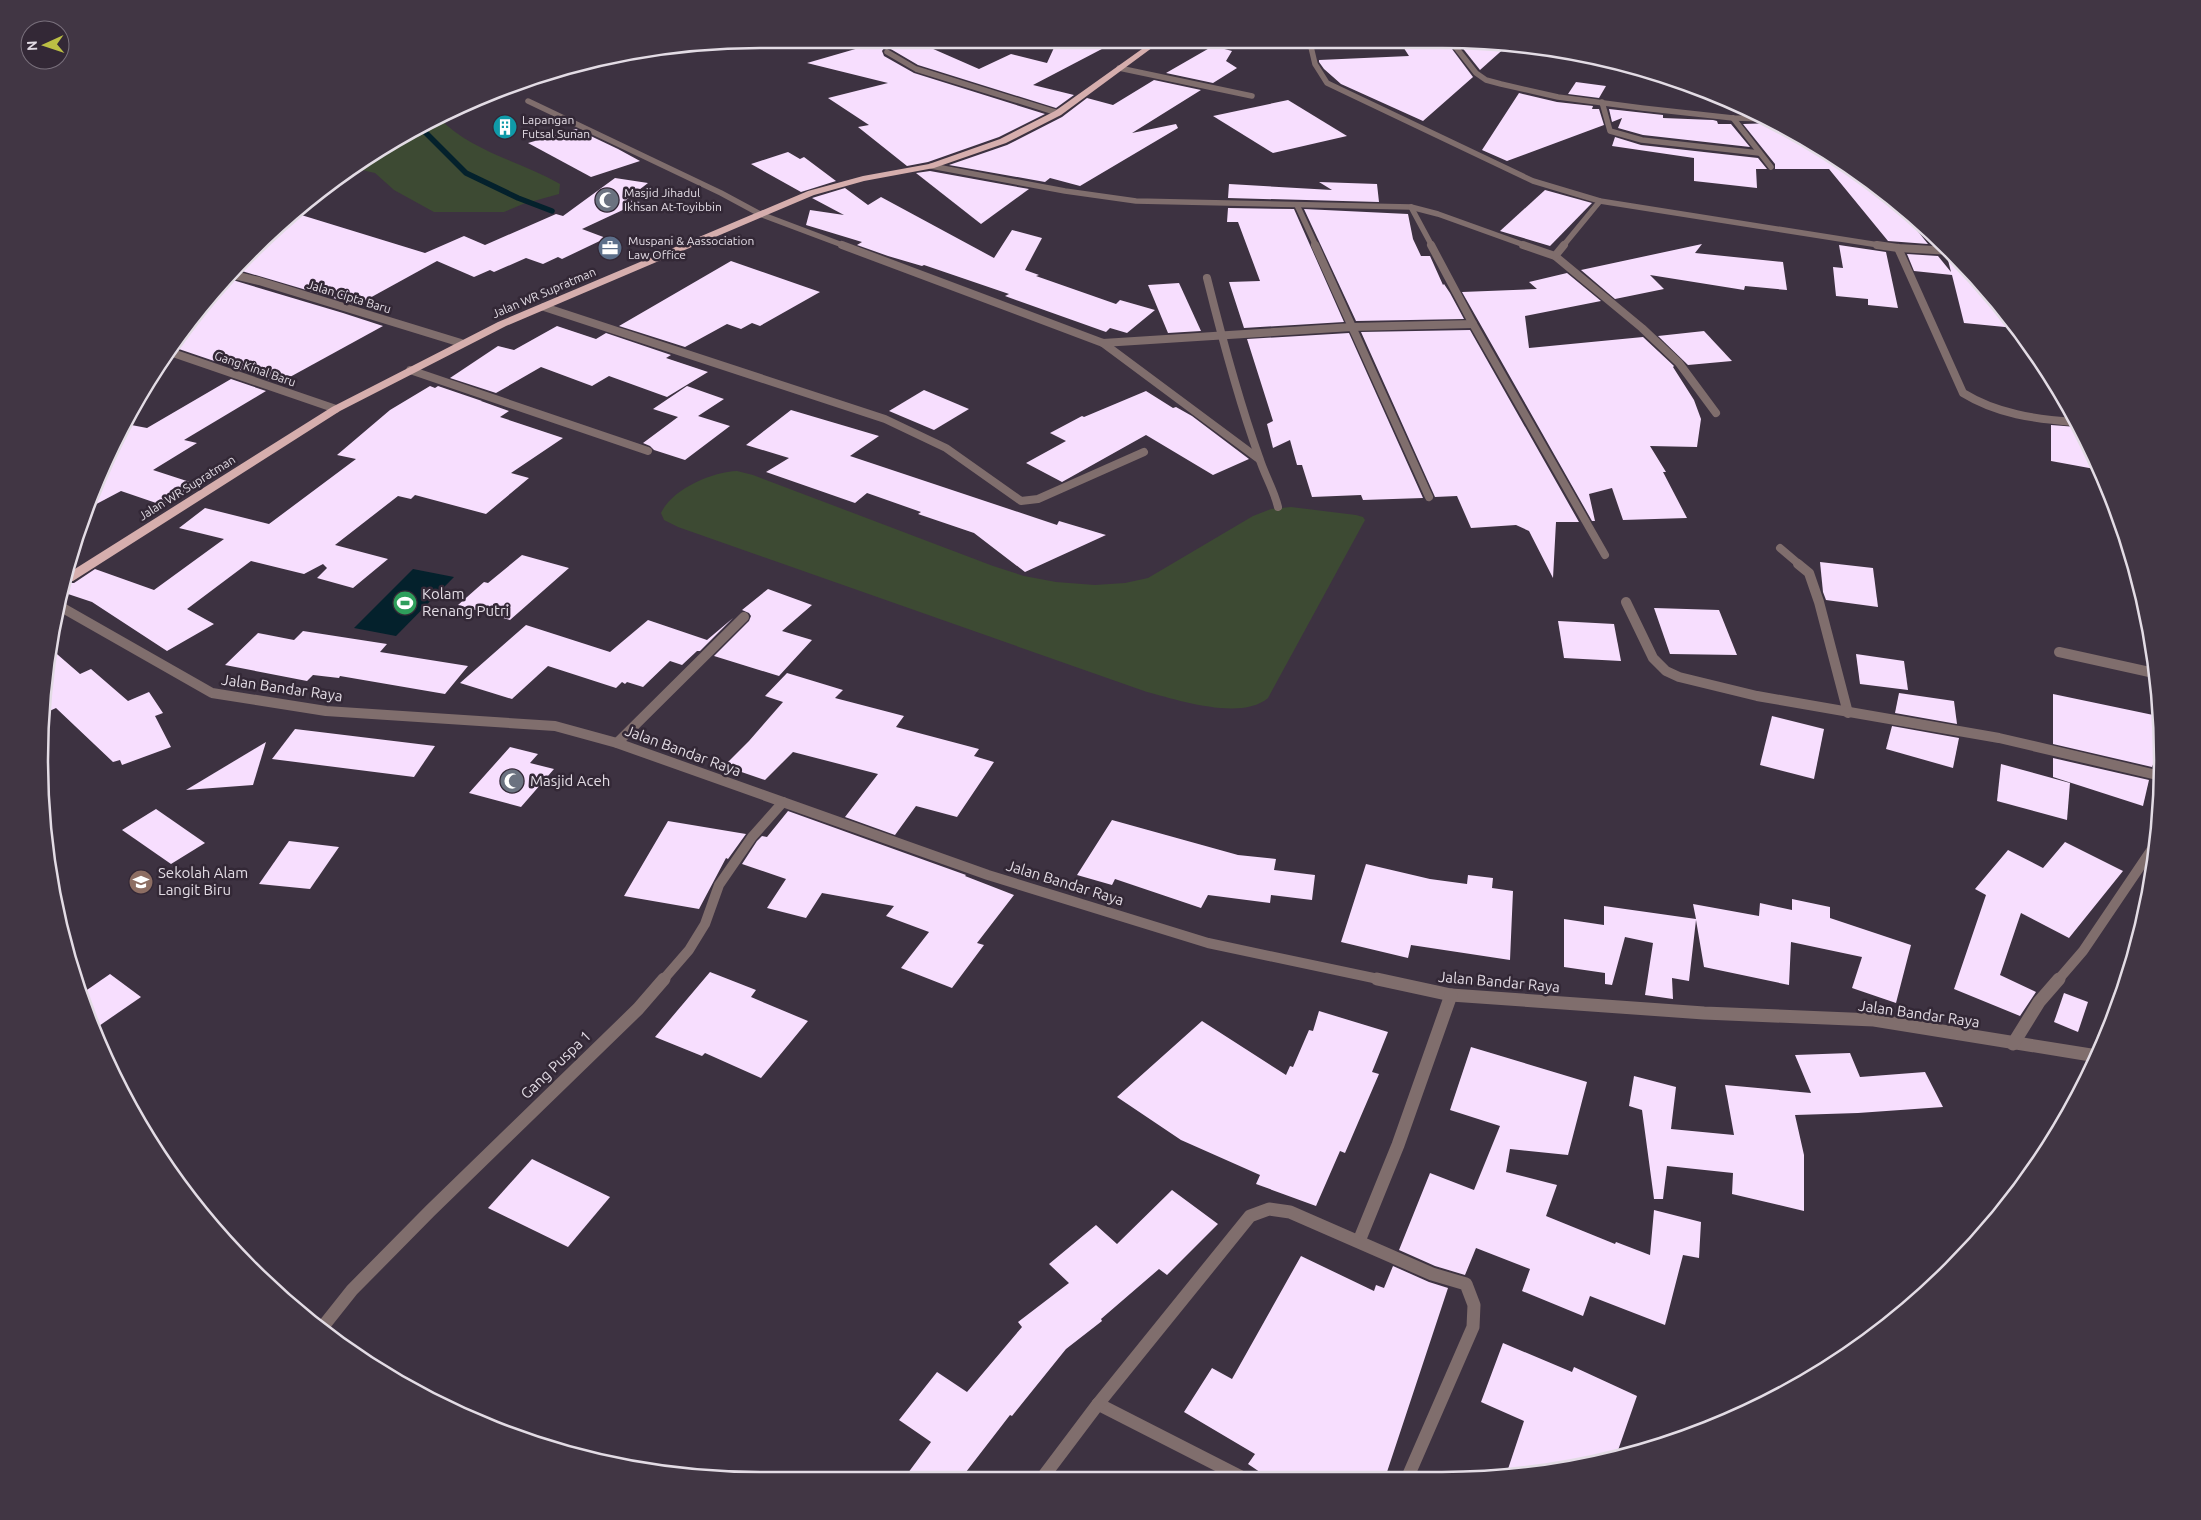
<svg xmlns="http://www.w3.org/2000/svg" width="2201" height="1520" font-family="Ubuntu,sans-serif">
<rect width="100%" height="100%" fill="#3d3241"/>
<g fill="#3d4a33">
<path d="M439 114V118C472 152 520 161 560 184L559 194 523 204 504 212H434L394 190 375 173 353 168 359 164 358 162 360 160Z"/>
<path d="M737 471 753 475 993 566 1024 576 1056 582 1095 585 1125 583 1148 578 1253 516 1271 509 1291 507 1356 515 1363 517 1365 520 1268 698C1241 721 1178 700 1147 692L678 527 664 520 661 513C672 489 712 472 737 471Z"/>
</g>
<path fill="#04212c" d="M413 569 454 577 396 636 354 628Z"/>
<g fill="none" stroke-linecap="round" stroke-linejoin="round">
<path stroke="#04212c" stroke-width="5.5" d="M419 126 466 173 518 198 552 211"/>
</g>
<g fill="#f7defe">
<path d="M890 39H898L907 43 915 41 979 69 1011 54 1047 63 1058 39H1121L1033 85 1074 95 1056 108 918 65 889 48H884L882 51 884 56 914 73 1045 114 999 137 928 162 907 166 858 127 869 125 828 98 888 83 807 63Z"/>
<path d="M1398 39H1435L1437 42 1446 41 1473 77 1423 121 1341 84 1324 69 1319 62V60L1409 56Z"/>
<path d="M1457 41H1464L1508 45 1480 70Z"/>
<path d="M1213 46 1232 51 1226 61 1237 68 1213 83 1166 73Z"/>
<path d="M1154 80 1201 90 1132 133 1176 124 1178 128 1080 186 1050 178 1045 182 949 165 1007 145 1062 117 1087 98 1113 105Z"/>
<path d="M1576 82 1606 86 1599 98 1568 94Z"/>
<path d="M1519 93 1557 102 1593 106 1592 109H1599L1604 125 1507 161 1482 150Z"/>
<path d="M1288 100 1347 136 1273 153 1213 116Z"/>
<path d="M1609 109 1663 115V118L1713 120 1717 121 1718 124H1731L1750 147 1643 135 1618 128 1622 118 1612 122Z"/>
<path d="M1776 123 1880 188 1892 199 1928 244 1888 241 1829 169H1775V164L1743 124Z"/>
<path d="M576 129 618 149 640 161 591 177 528 143Z"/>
<path d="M1615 137 1641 145 1758 158 1767 169H1756L1757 188 1694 181V158L1612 146Z"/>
<path d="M788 152 800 159 804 157 836 181 801 192 751 164Z"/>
<path d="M930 171 1029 189 981 224 916 173Z"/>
<path d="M615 178 648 183 626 200 640 202 582 229 606 238 562 259 558 257 543 264 526 258 494 272 490 270 474 277 437 261 357 305 235 269 298 214 425 253 464 236 485 245 556 214 563 216Z"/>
<path d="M1319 182 1377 184 1379 202 1228 198 1229 184 1332 190Z"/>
<path d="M845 188 868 205 881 197 994 258 1012 230 1042 238 1025 270 1039 275 1036 276 1116 304 1120 300 1155 310 1127 333 1110 328 1106 332 1005 296 1009 294 924 265 922 266 888 256 857 245 862 242 806 225 810 210 844 215 812 198Z"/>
<path d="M1545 190 1592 203 1550 246 1500 231Z"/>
<path d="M1228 208 1294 209 1344 322 1244 328 1229 282 1260 281 1238 222H1227Z"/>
<path d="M1304 209 1408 214 1413 239 1421 256H1430L1443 285 1444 284 1450 293 1464 319 1356 321Z"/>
<path d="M1702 244 1695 253 1783 262 1787 290 1745 286 1744 290 1650 275 1664 289 1615 299 1581 270Z"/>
<path d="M1839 245 1886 252 1898 308 1868 305V299L1836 296 1833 267 1843 268Z"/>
<path d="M1907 254 1938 256 1951 272 1947 256 1955 255 2015 328 1964 323 1952 275 1914 271Z"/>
<path d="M731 261 820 292 760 326 752 323 741 329 727 324 685 347 619 326Z"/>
<path d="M1567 273 1601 301 1525 316 1529 348 1643 337 1674 366 1673 367 1694 400 1701 419 1697 447 1650 446 1666 472H1663L1687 518 1623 520 1612 488 1589 494 1595 521H1592L1462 292 1537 289 1529 282Z"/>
<path d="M226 278 343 313 383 326 279 383 170 346 218 285Z"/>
<path d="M1179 283 1201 331 1168 333 1148 285Z"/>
<path d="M557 326 596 339 606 333 671 355 666 358 708 372 667 397 609 376 592 386 541 367 496 393 450 378 498 346 514 350Z"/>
<path d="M1470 330 1579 522H1556L1553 578 1529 531 1516 525 1471 528 1457 496 1435 497 1361 332Z"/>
<path d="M1704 331 1732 361 1688 365 1658 336Z"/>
<path d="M1349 333 1423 498 1363 500 1361 495 1312 497 1302 465H1297L1290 440 1273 448 1267 424 1273 421 1247 339Z"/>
<path d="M231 379 266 391 184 440 197 443 153 470 196 484 162 505 121 491 87 509 94 484 126 424 147 428Z"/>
<path d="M430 386 435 388 438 386 482 401H481L509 411 500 417 563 438 511 473 529 478 486 514 415 495 411 499 398 496 335 545 388 559 353 588 317 578 327 568 323 564 304 574 251 561 187 609 214 624 167 651 92 602 65 593 67 583H74L95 569 154 590 224 539 179 528 205 508 269 524 356 459 337 455 390 410Z"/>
<path d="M687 386 724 399 698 416 730 426 685 460 654 450 650 446 643 443 678 417 653 409Z"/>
<path d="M924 390 969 409 934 430 889 411Z"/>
<path d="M1146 391 1173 408 1176 407 1192 416 1249 459 1213 475 1146 435 1062 482 1026 463 1066 441 1050 433 1082 416 1084 417Z"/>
<path d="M791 410 879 436 850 456 1057 525 1059 521 1106 535 1025 572 974 533 918 514 921 512 867 493 855 503 766 472 789 458 746 445Z"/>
<path d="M2051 425 2077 427 2100 470 2051 461Z"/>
<path d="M522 555 569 568 510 620 458 605 484 582 488 583Z"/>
<path d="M1820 562 1873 568 1878 607 1826 600 1823 592Z"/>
<path d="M768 589 812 605 782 631 812 640 779 676 714 656 749 621 751 616 749 613 742 610Z"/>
<path d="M1654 608 1719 610 1737 655 1670 654Z"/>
<path d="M733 618 700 651H697L682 665 670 661 643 687 627 682 625 684 622 682 616 688 548 666 512 699 460 683 526 625 610 652 648 620 707 640Z"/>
<path d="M1558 621 1614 624 1621 661 1564 658Z"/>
<path d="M303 631 387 644 380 652 468 666 445 694 340 676 339 678 313 675 307 681 225 665 258 633 294 640Z"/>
<path d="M50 648 80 674 91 669 128 701 149 692 163 713 155 716 171 747 122 765 120 760 113 762 56 708 43 714 45 666Z"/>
<path d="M1856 654 1904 661 1908 690 1860 684Z"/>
<path d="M787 673 843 690 835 698 904 716 896 727 979 749 974 756 994 762 957 817 916 806 895 835 845 817 878 774 793 752 765 780 724 766 749 741 783 702 765 696Z"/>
<path d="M1899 693 1954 701 1957 724 1895 713Z"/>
<path d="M2053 694 2158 716 2162 763 2154 762 2152 767 2053 744Z"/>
<path d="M1772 716 1824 729 1814 779 1760 765Z"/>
<path d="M1892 726 1959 738 1953 768 1886 749Z"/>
<path d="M295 729 435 746 414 777 272 759Z"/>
<path d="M266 742 253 785 186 790Z"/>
<path d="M510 747 538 754 530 763 554 769 521 807 469 793Z"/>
<path d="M2053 758 2149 780 2143 806 2053 777Z"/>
<path d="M2001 764 2070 783 2067 820 1997 801Z"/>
<path d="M156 809 205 843 171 864 122 830Z"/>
<path d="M788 811 966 875 965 876 1014 895 977 943 984 945 952 988 901 968 929 932 886 916 894 906 822 893 806 918 767 908 786 879 742 864 757 841 762 836 767 837Z"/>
<path d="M1112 820 1238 855 1276 859 1274 870 1315 875 1312 900 1271 895 1270 903 1208 895 1201 908 1115 879 1112 885 1077 875Z"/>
<path d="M668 821 746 834 728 859 726 858 699 909 624 896Z"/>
<path d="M289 841 339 847 310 889 259 884Z"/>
<path d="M2065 842 2123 871 2069 938 2021 913 2000 975 2036 992 2020 1016 1954 989 1986 895 1975 889 2008 850 2043 868Z"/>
<path d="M1366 864 1430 879 1467 884 1468 875 1493 878 1492 888 1513 891 1510 960 1411 945 1408 958 1341 942Z"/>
<path d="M1792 899 1830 907V918L1911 945 1896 1003 1852 988 1862 957 1791 942 1789 985 1704 967 1696 920 1689 981 1672 978 1673 999 1645 995 1653 943 1625 937 1612 985 1605 984V973L1564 967V919L1604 925V906L1696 919 1693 904 1759 916 1760 903 1792 910Z"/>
<path d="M710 972 756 990 751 997 808 1021 761 1078 705 1053 702 1056 655 1037Z"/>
<path d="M110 974 141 997 96 1028 84 992Z"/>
<path d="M2064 993 2088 1002 2078 1032 2054 1022Z"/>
<path d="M1319 1011 1388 1032 1372 1072 1379 1074 1345 1153 1340 1151 1316 1206 1256 1184 1260 1175 1181 1140 1117 1097 1202 1021 1286 1075 1290 1066 1293 1067 1309 1030 1313 1031Z"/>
<path d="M1471 1047 1587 1082 1568 1155 1510 1149 1506 1172 1557 1185 1546 1216 1615 1244 1616 1242 1650 1255 1654 1210 1701 1222 1699 1258 1683 1255 1665 1325 1590 1296 1583 1316 1522 1291 1530 1269 1476 1248 1465 1275 1435 1266 1399 1250 1430 1173 1474 1190 1500 1126 1450 1110Z"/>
<path d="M1850 1053 1860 1077 1925 1072 1943 1107 1858 1113 1795 1115 1804 1155V1211L1732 1194 1733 1173 1667 1166 1663 1199H1654L1642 1110 1629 1106 1634 1076 1676 1087 1671 1129 1734 1135 1725 1085 1811 1093 1795 1055Z"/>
<path d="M532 1159 610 1197 568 1247 488 1208Z"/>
<path d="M1172 1190 1218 1224 1167 1275 1159 1269 1101 1319 1102 1321 1066 1349 1012 1416 1010 1415 959 1481H902L931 1442 899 1420 937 1372 967 1392 1022 1327 1018 1322 1069 1283 1049 1264 1096 1225 1117 1244Z"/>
<path d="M1301 1256 1374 1291 1376 1285 1384 1288 1393 1266 1429 1282 1448 1288 1384 1481H1273L1248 1464 1255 1454 1184 1412 1212 1368 1232 1379Z"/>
<path d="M1503 1343 1572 1372 1574 1367 1637 1396 1616 1456 1581 1467 1506 1475 1524 1421 1481 1402Z"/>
</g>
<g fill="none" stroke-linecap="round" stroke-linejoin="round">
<g stroke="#806e6d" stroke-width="5.5">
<path d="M1304 39 1311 47 1315 64 1327 83 1533 181 1600 201 1885 246"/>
<path d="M1450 40 1476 73 1486 80 1501 84 1558 97 1642 108 1733 118 1769 119"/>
<path d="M887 52 916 69 1058 113"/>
<path d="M1119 68 1252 96"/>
<path d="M528 101 721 193 760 214 845 246"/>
<path d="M1602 102 1610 131 1642 140 1759 153"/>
<path d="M1733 118 1771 167"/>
<path d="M931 166 1065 191 1136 201 1411 207 1438 214 1527 246"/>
<path d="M1297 205 1316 246"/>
<path d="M1411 207 1432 246"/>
<path d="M1925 227 1941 246"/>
<path d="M1563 246 1600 201"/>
</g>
<g stroke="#806e6d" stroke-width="8">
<path d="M842 245 1103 343 1352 327 1473 324"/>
<path d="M1315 245 1429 497"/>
<path d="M1431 245 1473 324 1605 555"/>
<path d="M1523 245 1555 256 1642 328 1679 363 1716 413"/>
<path d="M1877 245 1898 248 1952 251"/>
<path d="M1940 245 1944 250"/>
<path d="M1898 248 1963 393C1997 414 2035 419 2074 422"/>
<path d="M1555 256 1564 245"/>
<path d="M230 274 259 281 461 343"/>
<path d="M1207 278C1222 338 1238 399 1259 457 1264 474 1274 490 1278 507"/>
<path d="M544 307 885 419 946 448 1021 501 1038 499 1144 452"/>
<path d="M1103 343 1259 459"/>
<path d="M167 351 336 409"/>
<path d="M410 370 648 451"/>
<path d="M1780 548 1800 565"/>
</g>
<g stroke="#806e6d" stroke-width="10">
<path d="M1798 564 1809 573 1819 602 1848 713"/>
<path d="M1626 602 1653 658 1666 671 1679 677 1757 696 1999 738 2161 776"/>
<path d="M61 607 212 693 326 711 555 726 617 743 988 875 1208 943 1383 980"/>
<path d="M2059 652 2154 673"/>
<path d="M617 743 744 617"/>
<path d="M663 980 689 950 705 924 719 885 752 837 783 802"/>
<path d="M2058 980 2083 951 2154 846"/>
</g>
<g stroke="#806e6d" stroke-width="13">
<path d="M1377 979 1451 995 1704 1013 1874 1020 2097 1056"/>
<path d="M2013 1044 2039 1002 2059 979"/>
<path d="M1359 1241 1398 1145 1451 995"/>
<path d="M321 1329 352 1290 430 1211 638 1009 664 979"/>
<path d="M1098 1404 1249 1481"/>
<path d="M1040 1481 1098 1404 1250 1216 1269 1209 1290 1212 1432 1274 1466 1284 1474 1305 1473 1327 1406 1481"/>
</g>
<path fill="#d6aead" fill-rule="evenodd" d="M1156 39H1164L1061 115 1006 143 934 168 864 181 814 195 506 326 340 411 73 581H68L70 572 332 407 498 322 808 191 863 176 929 164 1000 139 1055 111Z"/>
</g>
<defs>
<symbol id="building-disc" viewBox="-11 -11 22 22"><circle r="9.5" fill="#0f9aa8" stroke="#332836"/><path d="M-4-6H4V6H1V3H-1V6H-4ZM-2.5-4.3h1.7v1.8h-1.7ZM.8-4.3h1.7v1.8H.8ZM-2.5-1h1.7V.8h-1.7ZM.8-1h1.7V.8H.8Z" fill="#fff"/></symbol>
<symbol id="mosque-disc" viewBox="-11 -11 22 22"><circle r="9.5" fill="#6b7280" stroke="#332836"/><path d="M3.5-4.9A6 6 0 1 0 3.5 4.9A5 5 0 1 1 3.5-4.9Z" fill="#fff"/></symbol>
<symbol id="office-disc" viewBox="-11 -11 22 22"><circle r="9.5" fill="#5c6f8a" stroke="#332836"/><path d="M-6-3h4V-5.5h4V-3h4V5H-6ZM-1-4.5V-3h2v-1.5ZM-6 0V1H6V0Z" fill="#fff"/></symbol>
<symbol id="stadium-disc" viewBox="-11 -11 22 22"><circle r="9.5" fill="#2e9e5b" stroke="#332836"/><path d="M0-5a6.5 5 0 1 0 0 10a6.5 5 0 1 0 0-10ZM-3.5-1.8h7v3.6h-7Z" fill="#fff"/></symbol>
<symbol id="school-disc" viewBox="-11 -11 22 22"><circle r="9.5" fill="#8d6e63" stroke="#332836"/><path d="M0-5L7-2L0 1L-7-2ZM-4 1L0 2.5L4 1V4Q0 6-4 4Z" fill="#fff"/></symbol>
</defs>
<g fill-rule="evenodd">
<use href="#building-disc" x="491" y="113" width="28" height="28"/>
<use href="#mosque-disc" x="593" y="186" width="28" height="28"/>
<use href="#office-disc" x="596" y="234" width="28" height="28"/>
<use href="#stadium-disc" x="391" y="589" width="28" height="28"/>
<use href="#mosque-disc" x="498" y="767" width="28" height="28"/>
<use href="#school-disc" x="127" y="868" width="28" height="28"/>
</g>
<g text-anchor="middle" stroke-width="5" stroke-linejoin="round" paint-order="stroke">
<g font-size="12" fill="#e3dce5" stroke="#332836" text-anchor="start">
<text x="522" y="124">Lapangan<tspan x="522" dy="14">Futsal Sunan</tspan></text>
<text x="624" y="197">Masjid Jihadul<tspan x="624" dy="14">Ikhsan At-Toyibbin</tspan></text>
<text x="628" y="245">Muspani &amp; Aassociation<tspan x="628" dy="14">Law Office</tspan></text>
</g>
<g font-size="12" fill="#e3dce5" stroke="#332836">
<text transform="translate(544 293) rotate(-23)" y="4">Jalan WR Supratman</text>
<text transform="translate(349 297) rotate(17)" y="4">Jalan Cipta Baru</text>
<text transform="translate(255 369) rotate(19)" y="4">Gang Kinal Baru</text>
<text transform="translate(187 488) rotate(-32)" y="4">Jalan WR Supratman</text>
</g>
<g font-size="15" fill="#e3dce5" stroke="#332836" text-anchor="start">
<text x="422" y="599">Kolam<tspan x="422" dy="17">Renang Putri</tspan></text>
<text x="530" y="786">Masjid Aceh</text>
<text x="158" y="878">Sekolah Alam<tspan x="158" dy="17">Langit Biru</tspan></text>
</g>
<g font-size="15" fill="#e3dce5" stroke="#332836">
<text transform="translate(282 688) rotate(8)" y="5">Jalan Bandar Raya</text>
<text transform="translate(683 751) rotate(20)" y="5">Jalan Bandar Raya</text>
<text transform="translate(1065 883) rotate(17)" y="5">Jalan Bandar Raya</text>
<text transform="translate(1499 982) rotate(5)" y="5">Jalan Bandar Raya</text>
<text transform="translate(1919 1014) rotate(8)" y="5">Jalan Bandar Raya</text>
<text transform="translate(556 1065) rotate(-44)" y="5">Gang Puspa 1</text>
</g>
</g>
<path d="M0 0H2201V1520H0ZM760 48H1442A712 712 0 0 1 2154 760V760A712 712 0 0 1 1442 1472H760A712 712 0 0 1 48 760V760A712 712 0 0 1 760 48Z" fill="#413644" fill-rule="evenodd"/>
<path fill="none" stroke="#e3dce5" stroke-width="2.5" d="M760 48H1442A712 712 0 0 1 2154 760V760A712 712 0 0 1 1442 1472H760A712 712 0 0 1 48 760V760A712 712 0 0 1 760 48Z"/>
<g transform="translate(45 45) rotate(267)"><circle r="24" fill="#332836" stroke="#79707c"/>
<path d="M0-4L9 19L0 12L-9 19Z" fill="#bcbf44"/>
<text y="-8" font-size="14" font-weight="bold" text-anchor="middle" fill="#e3dce5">N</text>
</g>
</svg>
